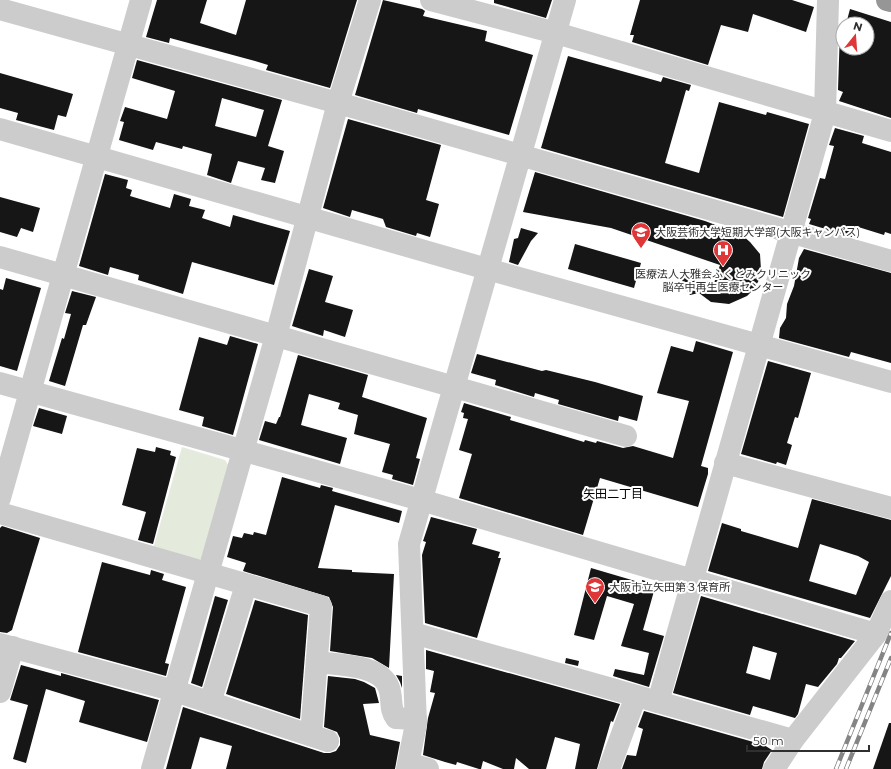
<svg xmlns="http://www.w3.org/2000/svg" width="891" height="769" font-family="Montserrat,'Noto Sans JP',sans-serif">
<rect width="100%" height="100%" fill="#fff"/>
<path fill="#e4ebdd" d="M182 447 225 460 229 466 203 558 196 561 153 549Z"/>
<g fill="#161616" fill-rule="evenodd">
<path d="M157 0H207L200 23 236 35 246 0H357L330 88 266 70 268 65 255 61 170 38 169 43 146 37Z"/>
<path d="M383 0 422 9 425 11 423 16 487 31 485 41 533 55 509 135 418 109 417 113 355 95Z"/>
<path d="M494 0H552L546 18 494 3Z"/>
<path d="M640 0H792L814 7 806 32 753 14 748 32 721 25 708 65 632 42 634 35H630Z"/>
<path d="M850 9 891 22V118L839 101 843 92 838 90 840 30 843 31V48H867V24H846Z"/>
<path d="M568 56 661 82 663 77 691 85 689 91 686 90 665 163 699 173 719 102 766 115 767 112 809 124 783 217 541 148Z"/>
<path d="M137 60 282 100 268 146 284 151 275 183 261 180 265 168 238 161 231 183 207 175 212 154 183 146 182 149 156 142 153 150 119 140 124 122 120 121 125 107 167 119 175 91 132 78ZM222 98 264 110 256 137 215 126Z"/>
<path d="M0 73 73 94 66 117 58 115 54 130 16 120 18 113 0 108Z"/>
<path d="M348 119 441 145 426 200 439 204 430 237 417 233 416 236 386 227 383 219 352 210 350 217 323 208Z"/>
<path d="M835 128 864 136 862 143 891 152V234L885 232 884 235 855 226 852 237 809 224 811 219 808 218 820 178 825 179 834 146 829 145Z"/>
<path d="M535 172 705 221 742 235 750 242 760 254 761 270 759 280 754 289 747 296 729 304 711 302 699 293 690 295 683 284 681 274 714 283 720 265 611 228 523 212Z"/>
<path d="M105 174 128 180 126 188 132 190 130 196 170 208 174 194 191 199 189 206 205 210 202 218 230 227 233 215 290 231 274 285 192 262 183 294 138 280 139 275 110 267 108 275 79 266Z"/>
<path d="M0 197 40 208 33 232 21 228 17 237 0 232Z"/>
<path d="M521 228 538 233 531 241 518 265 509 262 514 239 518 238Z"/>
<path d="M575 244 641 263 634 288 568 269Z"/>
<path d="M804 249 891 273V363L851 352 849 357 779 338 780 328 786 318 787 304 794 286 799 258Z"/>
<path d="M309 269 333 276 325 302 353 310 345 337 324 330 323 336 292 326Z"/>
<path d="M6 278 41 288 17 371 0 366V289L3 290Z"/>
<path d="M72 291 96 297 86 325H83L65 386 49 381 62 338 64 339 71 314 65 313Z"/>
<path d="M230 336 258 344 233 435 202 426 204 417 179 410 199 337 227 345Z"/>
<path d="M696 341 733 352 701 466 708 468V474L698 507 600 478 583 535 459 498 472 454 459 450 468 419 463 418 464 413 461 412 464 403 511 417 510 420 584 442 585 440 596 443 597 441 623 448 633 446 673 458 689 401 657 393 671 346 693 352Z"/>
<path d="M477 354 542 371 546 370 595 382 643 396 637 421 619 416 618 421 558 404 559 400 535 393 534 397 495 385 496 380 471 373Z"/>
<path d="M298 355 368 375 362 397 427 418 416 458 420 459 413 485 392 479 393 475 382 472 390 444 354 434 358 415 338 409 340 403 309 394 301 425 347 438 340 464 259 440 265 421 276 424 279 417H280Z"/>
<path d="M768 361 811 373 798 418 795 417 787 443 792 445 786 465 777 462 776 464 741 454Z"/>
<path d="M39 408 67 416 62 434 33 426Z"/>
<path d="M156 447 171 451 170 455 176 457 153 544 138 540 146 512 122 505 137 448 155 452Z"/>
<path d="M282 477 320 488 321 485 333 488 332 491 402 511 399 523 335 505 318 568 352 570V572L394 574 389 668 372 658 330 651 333 607 329 597 243 571 246 563 227 557 233 536 242 538 244 533 253 535 254 532 266 535Z"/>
<path d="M812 499 891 520V576L870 618 708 571 722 523 741 529V531L798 548ZM820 544 858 556 869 562 856 595 809 581Z"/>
<path d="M431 517 477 529 472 544 500 552 498 558H501L477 638 425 623 422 555 426 542 423 541Z"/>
<path d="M2 526 40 538 12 630 7 633 0 632V528Z"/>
<path d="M102 562 150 575 151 570 164 574 162 580 186 587 165 663 169 664 166 676 78 652Z"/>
<path d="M591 568 642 583V580L656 584 643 630 664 636 649 687 613 676 615 669 644 675 649 653 621 646 634 604 607 596 594 640 574 635Z"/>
<path d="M215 596 228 600 202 687 191 683Z"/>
<path d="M701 596 855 641 841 658H839L837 664 818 687 806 684 798 714 795 718 753 706 750 715 673 693ZM753 646 777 653 770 680 746 673Z"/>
<path d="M255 600 308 615 300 719 226 694Z"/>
<path d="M426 650 620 704 613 722 611 721 597 769H575L580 744 555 737 546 769H529L516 758 514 769H503L483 761 481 769H479L457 762 456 765 445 762 423 755 428 718 435 693 430 692 434 671 426 669Z"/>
<path d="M566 658 579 661 578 666 565 663Z"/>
<path d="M21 665 61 676V673L159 700 147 742 79 722 85 701 46 689 26 763 13 759 28 705 10 700Z"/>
<path d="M396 675 402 676V688L400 682Z"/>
<path d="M328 676 355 679 364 682 375 688 379 703 363 704 370 735 400 742 395 769H226L232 746 200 737 191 769H166L183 707 324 753H330L336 751 340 745V738L337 732 324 727Z"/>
<path d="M644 711 764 745 772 750 764 762 762 769H622L627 755 636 756 643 729 638 727Z"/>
<path d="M889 723H891V769H873Z"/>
</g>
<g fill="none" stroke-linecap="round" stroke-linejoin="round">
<g stroke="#ccc" stroke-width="22">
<path d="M431 0 556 33 891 131"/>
<path d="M0 9 338 103 891 261"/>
<path d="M0 129 487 269 891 382"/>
<path d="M0 257 626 436"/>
<path d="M0 383 421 500 876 634"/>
<path d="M725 463 891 508"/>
<path d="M0 498 141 0"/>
<path d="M0 513 321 606 311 735"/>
<path d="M413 633 793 740"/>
<path d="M0 644 175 691 328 741"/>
<path d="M317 662C338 665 381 664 389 688 393 699 389 709 396 718L416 719"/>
<path d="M0 692 13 647"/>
<path d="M658 702 825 113 828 0"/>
<path d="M210 703 246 585"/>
<path d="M409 764 428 769"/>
<path d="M152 769 276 336 338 103 370 0"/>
<path d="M407 769 416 724 409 544 565 0"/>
<path d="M609 769 636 696"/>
<path d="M774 769 793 740 876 634 891 601"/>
</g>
<path stroke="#969696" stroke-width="22" d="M887 0 891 1"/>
<defs>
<g id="rail">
<path d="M836 769 891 633"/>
<path d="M846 769 891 658"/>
</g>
</defs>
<use href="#rail" stroke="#848484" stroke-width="4.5"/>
<use href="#rail" stroke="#fff" stroke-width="3" stroke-dasharray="9" stroke-linecap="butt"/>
</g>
<defs>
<symbol id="university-pin" viewBox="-11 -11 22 30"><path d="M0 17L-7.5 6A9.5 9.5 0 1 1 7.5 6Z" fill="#df3738" stroke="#fff"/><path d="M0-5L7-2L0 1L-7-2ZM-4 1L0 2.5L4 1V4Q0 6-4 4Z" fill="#fff"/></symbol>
<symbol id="hospital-pin" viewBox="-11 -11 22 30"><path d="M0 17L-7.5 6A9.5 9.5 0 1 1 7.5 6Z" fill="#df3738" stroke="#fff"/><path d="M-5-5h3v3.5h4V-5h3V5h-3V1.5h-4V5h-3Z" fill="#fff"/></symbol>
<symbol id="school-pin" viewBox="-11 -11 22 30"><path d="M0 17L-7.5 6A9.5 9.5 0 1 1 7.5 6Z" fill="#df3738" stroke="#fff"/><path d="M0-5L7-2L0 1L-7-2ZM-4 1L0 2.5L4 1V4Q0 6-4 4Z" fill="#fff"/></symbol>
</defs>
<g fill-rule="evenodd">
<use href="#university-pin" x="630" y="221" width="22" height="30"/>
<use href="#hospital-pin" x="712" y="239" width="22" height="30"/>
<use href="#school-pin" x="584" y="576" width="22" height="30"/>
</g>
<g text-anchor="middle" stroke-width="4" stroke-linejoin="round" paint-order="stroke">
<g font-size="11" fill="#2f2f2f" stroke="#fff" text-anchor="start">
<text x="655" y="236">大阪芸術大学短期大学部(大阪キャンパス)</text>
<text x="723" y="278" text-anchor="middle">医療法人大雅会ふくとみクリニック<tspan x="723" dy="13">脳卒中再生医療センター</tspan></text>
<text x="609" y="591">大阪市立矢田第３保育所</text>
</g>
<g font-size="12" fill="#000" stroke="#fff">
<text x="613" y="498">矢田二丁目</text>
</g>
</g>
<g transform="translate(855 36) rotate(17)"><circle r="19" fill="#ffffff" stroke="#acacac"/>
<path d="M0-3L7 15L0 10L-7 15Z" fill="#df3738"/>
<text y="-6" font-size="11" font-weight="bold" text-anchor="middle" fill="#2f2f2f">N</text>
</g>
<path d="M747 745v6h122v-6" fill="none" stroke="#2f2f2f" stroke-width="2"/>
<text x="753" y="745" font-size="12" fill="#2f2f2f" stroke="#ffffff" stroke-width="3" paint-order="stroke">50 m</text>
</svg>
